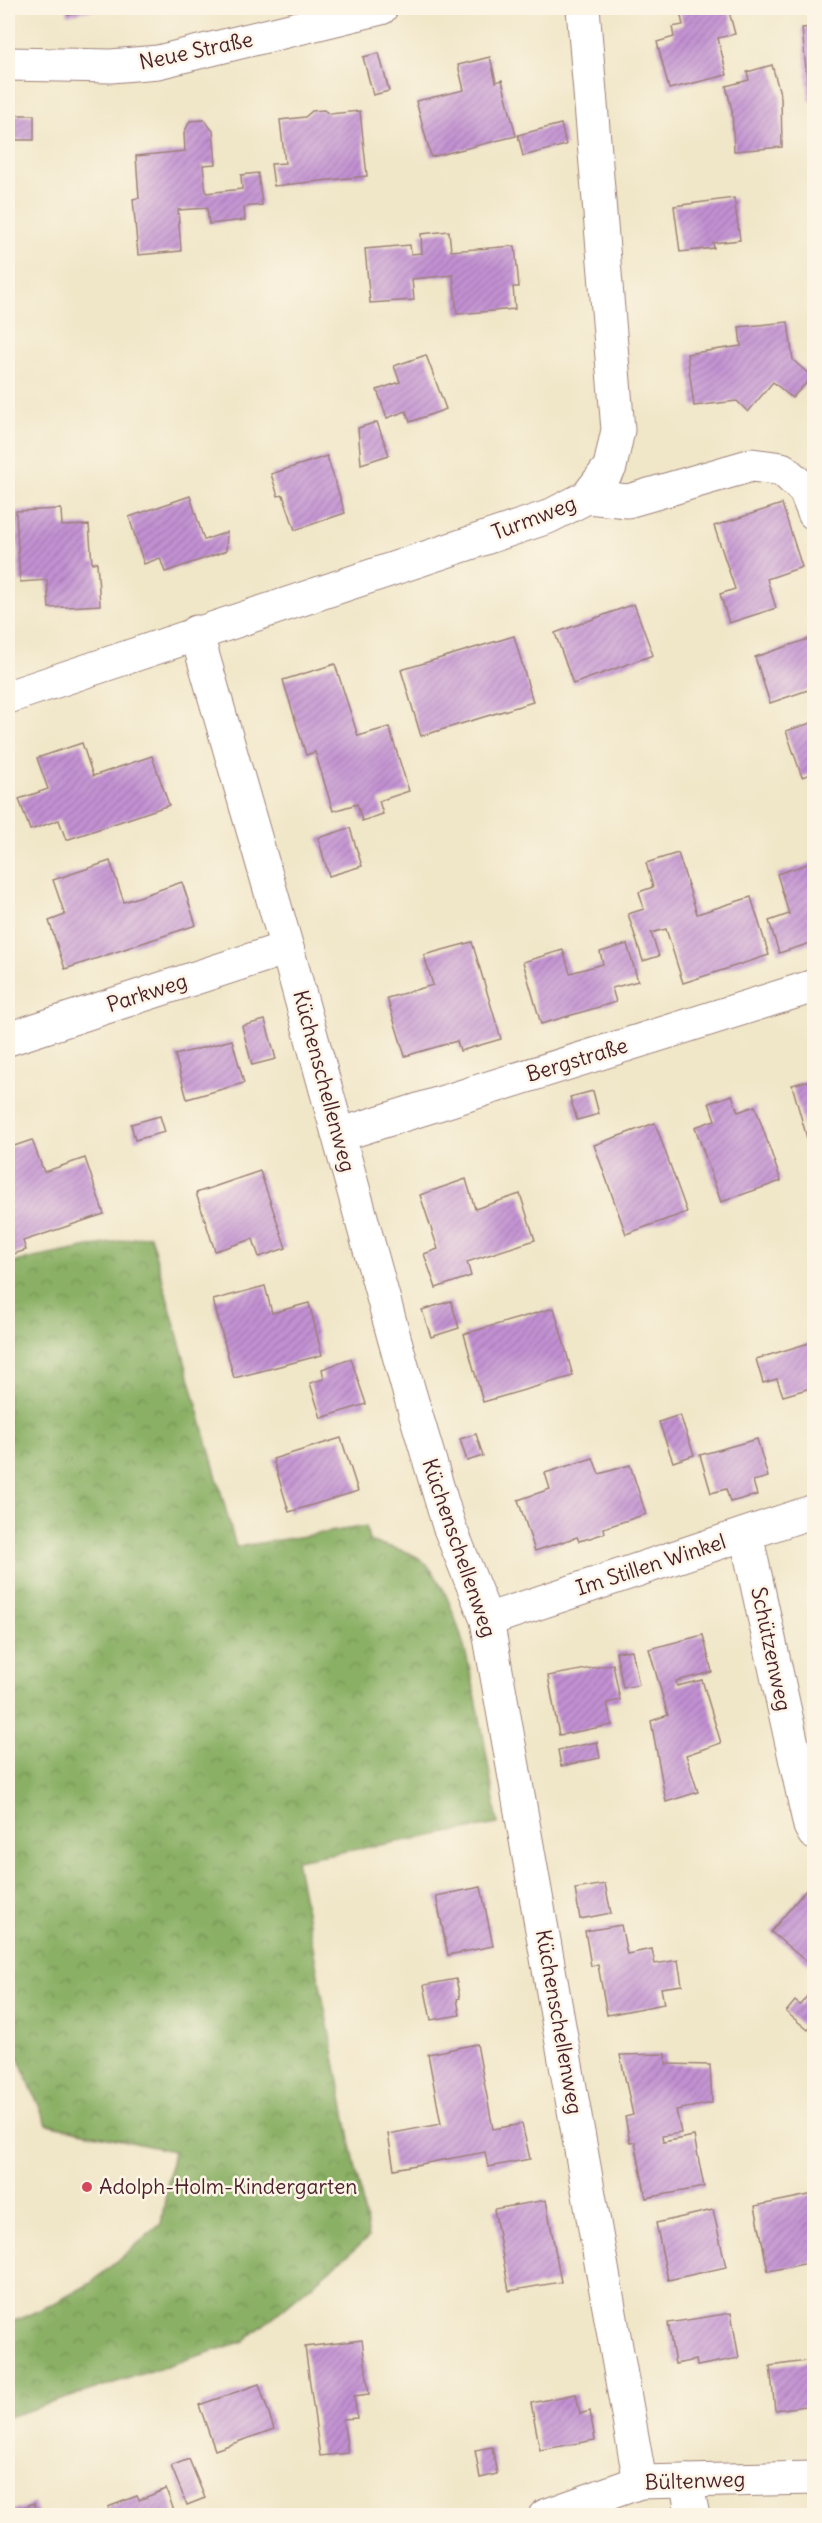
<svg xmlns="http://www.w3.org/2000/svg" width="822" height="2523" font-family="Delius,sans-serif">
<defs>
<pattern id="forest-crowns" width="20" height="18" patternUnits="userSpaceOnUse" patternTransform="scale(1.5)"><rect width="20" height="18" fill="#8ab065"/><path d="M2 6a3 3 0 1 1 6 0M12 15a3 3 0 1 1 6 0" fill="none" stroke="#738f53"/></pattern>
<pattern id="building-hatch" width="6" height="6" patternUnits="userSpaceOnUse" patternTransform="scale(1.5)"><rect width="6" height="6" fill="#c291d3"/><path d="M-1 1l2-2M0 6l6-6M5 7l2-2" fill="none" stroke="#a076ab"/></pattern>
</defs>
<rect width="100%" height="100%" fill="#fcf5e5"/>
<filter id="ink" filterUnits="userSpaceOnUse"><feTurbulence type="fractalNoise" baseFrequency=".0167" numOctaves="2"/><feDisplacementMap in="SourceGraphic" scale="12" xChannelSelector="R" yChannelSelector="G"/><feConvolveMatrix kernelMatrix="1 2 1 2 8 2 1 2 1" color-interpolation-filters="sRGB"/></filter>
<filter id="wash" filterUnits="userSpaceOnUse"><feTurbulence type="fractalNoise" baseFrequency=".008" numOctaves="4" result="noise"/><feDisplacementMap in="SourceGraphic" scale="24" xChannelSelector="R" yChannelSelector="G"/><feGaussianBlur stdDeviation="1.35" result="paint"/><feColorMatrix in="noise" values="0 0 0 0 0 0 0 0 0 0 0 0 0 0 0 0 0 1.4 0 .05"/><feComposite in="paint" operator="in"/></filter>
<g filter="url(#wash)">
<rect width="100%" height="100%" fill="#f0e6c8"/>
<path fill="url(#forest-crowns)" stroke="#6a6848" stroke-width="1.5" d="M150 1235 236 1547 366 1526 369 1541C384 1546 404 1549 417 1557 467 1586 487 1766 498 1824L296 1860 369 2237 244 2341 8 2417V2324L53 2304 91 2283 161 2224 173 2151 47 2124 8 2034V1263Z"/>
<g id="blocks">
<g fill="url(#building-hatch)">
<path d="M66 8H96L97 9 68 15Z"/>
<path d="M679 8H728L735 34 718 38 727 75 669 89 657 42 674 37 672 27 683 25Z"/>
<path d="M8 9H13L12 39H8Z"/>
<path d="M814 27V101H809L802 28Z"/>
<path d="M379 53 389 91 373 95 363 57Z"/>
<path d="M490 57 496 82 502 80 516 136 431 157 416 101 464 90 458 65Z"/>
<path d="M772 65 781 97 782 147 734 151 732 110 726 86 749 80 747 72Z"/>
<path d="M324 110 329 114 360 111 367 176 274 186 271 164 285 163 280 120 305 117 312 111Z"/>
<rect x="8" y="115" width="26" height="25"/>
<path d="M204 120 213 131 216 164 203 165 206 193 242 189 241 175 258 173 262 205 244 207 245 220 209 224 207 208 178 210 181 251 138 255 133 199 139 198 136 156 185 151 184 133 190 121Z"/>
<path d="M561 124 566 145 523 156 518 135Z"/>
<path d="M734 198 740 240 713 243 714 248 680 252 674 206Z"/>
<path d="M449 231 451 251 515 246 519 287H513L515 309 457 314 453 275 412 279 414 300 370 303 365 249 410 245 411 254 422 253 421 234Z"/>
<path d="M788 322 793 360 812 377 792 398 773 382 748 412 737 401 694 406 687 354 741 346 739 327Z"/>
<path d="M426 355 446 409 410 422 406 411 387 418 377 390 400 382 394 366Z"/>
<path d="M377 422 389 455 361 464 358 428Z"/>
<path d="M327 456 345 513 295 530 283 495 278 496 271 474Z"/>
<path d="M190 496 204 540 227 532 226 551 165 572 160 558 144 564 129 517Z"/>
<path d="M782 504 802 567 767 579 776 608 729 623 720 594 735 589 714 526Z"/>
<path d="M61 509 62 526 89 525 92 563 97 562 100 605 49 608 47 580 20 582 16 511Z"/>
<path d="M634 604 653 655 573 684 555 633Z"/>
<path d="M514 636 533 702 421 736 401 670Z"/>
<path d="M814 637V688L770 703 755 657Z"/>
<path d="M335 664 358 736 389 727 409 791 379 801 383 814 362 821 357 804 333 811 315 752 306 755 283 680Z"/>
<path d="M814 722V773L802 777 786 731Z"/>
<path d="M82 743 93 776 152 756 169 805 66 840 59 820 30 830 19 799 48 789 37 758Z"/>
<path d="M350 828 362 866 329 876 318 838Z"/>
<path d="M678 853 697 914 751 897 769 955 683 983 666 929 651 933 659 956 643 961 628 914 644 909 639 892 653 887 646 863Z"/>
<path d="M110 861 124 902 182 882 196 925 65 969 49 921 65 915 53 880Z"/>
<path d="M814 862V942L779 953 769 921 789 914 777 874Z"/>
<path d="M472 942 501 1039 460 1051 457 1041 405 1056 387 998 433 985 424 955Z"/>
<path d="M627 944 638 981 612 988 616 1002 541 1024 523 962 563 950 570 973 603 964 600 952Z"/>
<path d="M265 1020 276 1059 252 1065 242 1026Z"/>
<path d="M232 1040 244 1083 187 1099 175 1055Z"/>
<path d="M814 1079V1163L792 1085Z"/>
<path d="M593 1091 599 1114 577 1120 570 1097Z"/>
<path d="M732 1095 738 1112 755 1106 781 1181 721 1202 695 1127 715 1120 709 1103Z"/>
<path d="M160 1116 165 1132 135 1140 131 1124Z"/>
<path d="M655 1123 687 1212 626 1234 594 1145Z"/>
<path d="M32 1140 44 1172 85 1158 104 1214 23 1241 26 1250 8 1256V1148Z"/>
<path d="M260 1171 286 1248 259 1257 253 1239 215 1251 196 1193Z"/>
<path d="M466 1179 475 1209 520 1194 535 1240 467 1262 471 1276 436 1288 424 1254 438 1249 420 1195Z"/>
<path d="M265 1286 272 1313 309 1303 322 1355 234 1378 213 1300Z"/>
<path d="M451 1301 459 1328 431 1337 422 1310Z"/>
<path d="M554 1308 573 1376 483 1402 464 1334Z"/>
<path d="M809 1343 814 1362V1387L783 1396 777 1379 763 1383 756 1359Z"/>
<path d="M351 1359 366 1404 321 1418 310 1383 324 1379 322 1369Z"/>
<path d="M680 1415 694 1455 673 1462 659 1422Z"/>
<path d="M476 1434 483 1456 467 1461 460 1439Z"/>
<path d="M341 1438 358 1491 289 1512 273 1459Z"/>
<path d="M757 1439 768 1477 753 1481 757 1495 730 1502 726 1489 711 1493 700 1455Z"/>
<path d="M593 1458 599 1474 630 1465 646 1514 604 1528 605 1533 590 1538 579 1541 577 1537 535 1551 518 1500 550 1489 545 1473Z"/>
<path d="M703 1635 712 1672 676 1681 677 1686 702 1680 721 1743 686 1755 698 1792 666 1802 651 1721 668 1715 649 1649Z"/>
<path d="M632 1650 639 1685 623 1688 616 1652Z"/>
<path d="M613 1664 620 1700 607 1703 612 1725 559 1735 548 1676Z"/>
<path d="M597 1742 600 1758 561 1766 558 1750Z"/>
<path d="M605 1884 611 1913 580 1919 575 1889Z"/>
<path d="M481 1887 493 1946 448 1955 436 1896Z"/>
<path d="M808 1887 814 1892V1968L771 1932Z"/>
<path d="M621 1925 627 1954 652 1949 655 1964 678 1960 682 1985 661 1988 664 2004 607 2015 598 1965 591 1966 585 1931Z"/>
<path d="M456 1979 460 1998 457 1999 460 2015 431 2020 424 1985Z"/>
<path d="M811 1991 814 1993V2022L808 2030 786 2012 795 2001 800 2005Z"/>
<path d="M477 2044 493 2129 522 2124 530 2159 488 2167 485 2152 394 2169 388 2134 441 2124 428 2054Z"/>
<path d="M666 2054V2064L710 2065 712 2103 676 2110 681 2133 662 2136 663 2142 694 2136 704 2187 646 2198 635 2142 630 2143 625 2117 633 2115 620 2055Z"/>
<path d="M814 2194V2262L768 2271 755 2206Z"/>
<path d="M546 2200 561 2282 509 2291 494 2209Z"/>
<path d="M713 2210 726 2267 668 2280 656 2223Z"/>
<path d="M731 2313 739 2358 697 2366 696 2360 675 2364 668 2323Z"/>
<path d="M362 2340 369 2394 354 2396 357 2418 343 2419 348 2453 320 2456 305 2347Z"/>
<path d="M814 2360V2405L775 2410 770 2366Z"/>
<path d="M259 2384 274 2429 215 2450 199 2405Z"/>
<path d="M576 2394 580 2414 590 2411 595 2440 540 2450 531 2403Z"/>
<path d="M492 2447 497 2474 480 2478 475 2450Z"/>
<path d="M189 2459 205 2498 187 2505 171 2466Z"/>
<path d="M166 2489 176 2516H112L108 2507 137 2496 139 2500Z"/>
<path d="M34 2503 39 2516H8V2513Z"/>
</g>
</g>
</g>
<g filter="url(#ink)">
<use href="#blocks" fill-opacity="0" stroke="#9d827a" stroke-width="1.5"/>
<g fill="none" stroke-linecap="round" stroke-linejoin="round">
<defs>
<g id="street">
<path d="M8 64 111 66 158 62 381 8"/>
<path d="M587 497 628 501 752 465 782 469 805 490 814 513"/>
<path d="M196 632 287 948 408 1388 449 1526 487 1620 640 2482"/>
<path d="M8 697 548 517 587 497 610 467 618 430 583 8"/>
<path d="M8 1039 287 948"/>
<path d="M339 1135 814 986"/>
<path d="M746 1534 810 1826 814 1833"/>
<path d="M487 1620 814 1511"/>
<path d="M686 2481 693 2516"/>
<path d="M545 2516 640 2482 814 2478"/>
</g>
</defs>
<use href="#street" stroke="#9d827a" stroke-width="35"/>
<use href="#street" stroke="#fff" stroke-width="33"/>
</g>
</g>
<circle fill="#d1495b" stroke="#fcf5e5" stroke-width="2" cx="87" cy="2187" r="6"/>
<g text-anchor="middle" stroke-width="5" stroke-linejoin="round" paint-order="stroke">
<g font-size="21" fill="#4a1f2b" stroke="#fcf5e5">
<text transform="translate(196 51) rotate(-12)" y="7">Neue Straße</text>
<text transform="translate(534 518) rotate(-21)" y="7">Turmweg</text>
<text transform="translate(147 993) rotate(-18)" y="7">Parkweg</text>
<text transform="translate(577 1060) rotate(-17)" y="7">Bergstraße</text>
<text transform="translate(324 1081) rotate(75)" y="7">Küchenschellenweg</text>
<text transform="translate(459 1548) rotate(71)" y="7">Küchenschellenweg</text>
<text transform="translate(651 1565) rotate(-18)" y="7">Im Stillen Winkel</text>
<text transform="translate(771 1649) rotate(78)" y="7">Schützenweg</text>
<text transform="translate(559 2022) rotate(80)" y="7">Küchenschellenweg</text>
<text transform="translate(695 2481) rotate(-2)" y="7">Bültenweg</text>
</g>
<g font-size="21" fill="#4a1f2b" stroke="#fcf5e5" text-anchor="start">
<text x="99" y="2194">Adolph-Holm-Kindergarten</text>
</g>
</g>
<rect width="822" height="2523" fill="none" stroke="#fcf5e5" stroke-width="30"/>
</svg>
